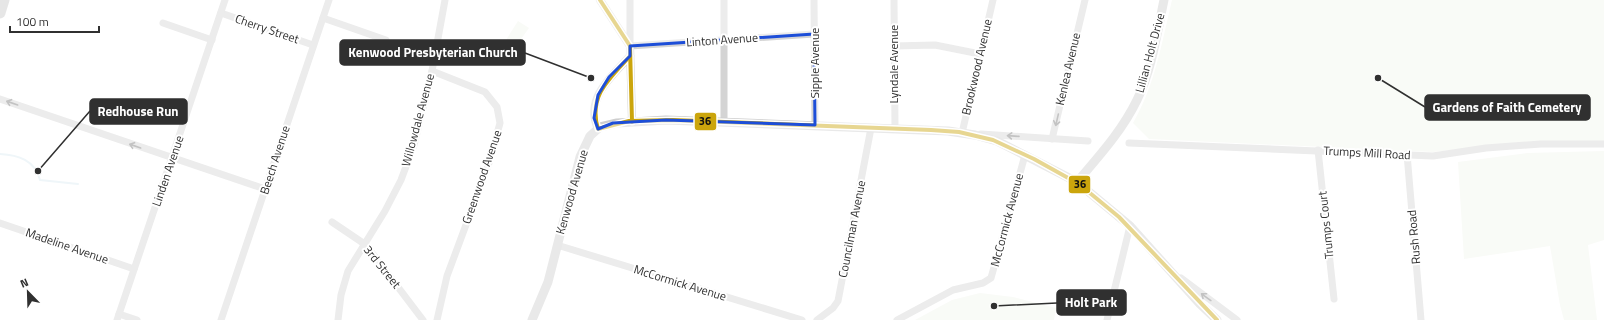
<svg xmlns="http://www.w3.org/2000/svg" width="1604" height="320" font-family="'Titillium Web',sans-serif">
<rect width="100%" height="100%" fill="#fff"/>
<g fill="#f2f5ed">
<path d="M1172 0H1604V141H1537L1433 152 1149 139 1133 123C1155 85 1162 42 1172 0Z"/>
<path d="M518 21 529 28 516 46 506 40Z"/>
<path d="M1604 151V240L1588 245 1597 320H1564L1560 305 1550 246 1464 259 1458 162 1527 153Z"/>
<path d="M980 293 1013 297 1056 308 1054 320H915L952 300Z"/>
</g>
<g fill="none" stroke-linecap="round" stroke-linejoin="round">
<path stroke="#dbeaf1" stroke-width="2" d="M0 154C18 155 35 160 40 180L78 184"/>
<g stroke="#d4d4d4" stroke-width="7">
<path d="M630 0V46L814 34"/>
<path d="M724 0V122"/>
<path d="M814 0 815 125"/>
<path d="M894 0 895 128"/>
<path d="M221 13 313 45"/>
<path d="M323 18 386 40"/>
<path d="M163 23 212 40"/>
<path d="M894 46 935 45 980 54"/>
<path d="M432 71 485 92 497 107 500 123 489 163 447 276 437 320"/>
<path d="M0 99 265 189"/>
<path d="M962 133 993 0"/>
<path d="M981 134 1088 141"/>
<path d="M1052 139 1085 0"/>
<path d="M1129 143 1433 156 1486 148 1541 144H1604"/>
<path d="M1318 150 1334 299"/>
<path d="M1407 154 1421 320"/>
<path d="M332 222 366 245 423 320"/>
<path d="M0 223 134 269"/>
<path d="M557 245 802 320"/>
<path d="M1181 278 1237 320"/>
<path d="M119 314 137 320"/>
<path d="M117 320 225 0"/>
<path d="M221 320 329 0"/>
<path d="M338 320 341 295 348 271 385 211 401 180 414 145 432 71 445 0"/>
<path d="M817 320 833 308 838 301 871 128"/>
<path d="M897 320 953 290 983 283 991 278 1025 155"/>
<path d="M1107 320 1130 226"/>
</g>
<g stroke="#d4d4d4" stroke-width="8">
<path d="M600 0 630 46 632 122"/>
<path d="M598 129C584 98 612 76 630 56"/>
</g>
<g stroke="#cecece" stroke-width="9">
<path d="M1077 182C1099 156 1122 131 1137 100 1152 70 1157 33 1164 0"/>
<path d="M532 320 548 282 580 157 590 136 600 127 617 123 666 120 948 131 975 135 997 141 1077 182 1130 226 1200 304 1217 320"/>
</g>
<path stroke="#c8c8c8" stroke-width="11" d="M0 13 4 0"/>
<defs>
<g id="bus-1">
<path d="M600 0 630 46"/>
<path d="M630 47 632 122"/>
<path d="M630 56C609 79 588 96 598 129L629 121 673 120 931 130 959 132 993 140 1034 159 1079 184 1119 217 1217 320"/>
</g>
</defs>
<use href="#bus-1" stroke="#fff" stroke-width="7"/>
<use href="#bus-1" stroke="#cba50c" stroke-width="4"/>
</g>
<defs><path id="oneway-shaft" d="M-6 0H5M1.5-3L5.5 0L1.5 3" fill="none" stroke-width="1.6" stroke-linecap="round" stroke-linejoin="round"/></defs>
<g stroke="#7a7a7a">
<use href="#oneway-shaft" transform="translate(12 103) rotate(-161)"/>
<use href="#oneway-shaft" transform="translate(1057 120) rotate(103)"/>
<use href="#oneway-shaft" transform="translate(1013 136) rotate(-176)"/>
<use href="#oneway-shaft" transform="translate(135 146) rotate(-161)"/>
<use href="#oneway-shaft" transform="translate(1206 297) rotate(-144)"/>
</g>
<path d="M0 0H1604V320H0ZM814 34 815 125 666 120 613 123 598 129 594 118 598 95 609 77 630 56V46Z" fill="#fff" fill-opacity=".55" fill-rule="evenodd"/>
<path fill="none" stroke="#1d4ed8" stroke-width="3" stroke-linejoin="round" d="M814 34 815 125 666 120 613 123 598 129 594 118 598 95 609 77 630 56V46Z"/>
<g text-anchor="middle" stroke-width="4" stroke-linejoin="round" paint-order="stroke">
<g font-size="12" fill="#303030" stroke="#fff">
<text transform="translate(267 29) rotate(19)" y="4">Cherry Street</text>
<text transform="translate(722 40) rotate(-4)" y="4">Linton Avenue</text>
<text transform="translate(1150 53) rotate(-75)" y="4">Lillian Holt Drive</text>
<text transform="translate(815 63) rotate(-90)" y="4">Sipple Avenue</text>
<text transform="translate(894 64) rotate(-90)" y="4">Lyndale Avenue</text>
<text transform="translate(977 67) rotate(-77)" y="4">Brookwood Avenue</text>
<text transform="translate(1068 69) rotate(-77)" y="4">Kenlea Avenue</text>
<text transform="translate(418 120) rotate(-75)" y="4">Willowdale Avenue</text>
<text transform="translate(1367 153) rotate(3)" y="4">Trumps Mill Road</text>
<text transform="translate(275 160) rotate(-72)" y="4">Beech Avenue</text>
<text transform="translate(168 171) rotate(-71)" y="4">Linden Avenue</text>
<text transform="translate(482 177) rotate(-71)" y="4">Greenwood Avenue</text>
<text transform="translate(572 192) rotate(-74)" y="4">Kenwood Avenue</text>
<text transform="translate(1007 220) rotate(-75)" y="4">McCormick Avenue</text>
<text transform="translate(1326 225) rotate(-96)" y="4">Trumps Court</text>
<text transform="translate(852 229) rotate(-79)" y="4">Councilman Avenue</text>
<text transform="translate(1414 237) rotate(-95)" y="4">Rush Road</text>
<text transform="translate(67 246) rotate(19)" y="4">Madeline Avenue</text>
<text transform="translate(382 267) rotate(51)" y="4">3rd Street</text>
<text transform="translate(680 283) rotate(17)" y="4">McCormick Avenue</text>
</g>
</g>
<path fill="none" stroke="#303030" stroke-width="1.5" d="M591 78L525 53M1378 78L1425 107M38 171L90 111M994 306L1057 303"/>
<g fill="#303030" stroke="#fff" stroke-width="1.5">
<circle cx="591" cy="78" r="4"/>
<circle cx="1378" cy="78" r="4"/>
<circle cx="38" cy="171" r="4"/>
<circle cx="994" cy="306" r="4"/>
</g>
<g fill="#303030" stroke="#303030" stroke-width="1.5">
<rect x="340" y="40" width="185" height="25" rx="4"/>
<rect x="1425" y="95" width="165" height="25" rx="4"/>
<rect x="90" y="99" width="97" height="25" rx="4"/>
<rect x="1057" y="290" width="69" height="25" rx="4"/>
</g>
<g font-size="13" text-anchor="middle" font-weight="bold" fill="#fff">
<text x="433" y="57">Kenwood Presbyterian Church</text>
<text x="1507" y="112">Gardens of Faith Cemetery</text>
<text x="138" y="116">Redhouse Run</text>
<text x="1091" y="307">Holt Park</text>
</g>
<g stroke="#fff" stroke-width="1.5">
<rect x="694" y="112" width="23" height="19" rx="4" fill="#cba50c"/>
<rect x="1068" y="175" width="23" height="19" rx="4" fill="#cba50c"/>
</g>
<g font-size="11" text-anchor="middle" font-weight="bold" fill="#111">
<text x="705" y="125">36</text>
<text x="1080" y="188">36</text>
</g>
<g transform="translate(28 292) rotate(337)" stroke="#ffffff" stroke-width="3" paint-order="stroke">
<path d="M0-3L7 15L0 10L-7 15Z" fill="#303030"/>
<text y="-6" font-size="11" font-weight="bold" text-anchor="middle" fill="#303030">N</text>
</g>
<path d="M10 26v6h89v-6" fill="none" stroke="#303030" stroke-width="2"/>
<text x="16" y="26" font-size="12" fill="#303030" stroke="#ffffff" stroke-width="3" paint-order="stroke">100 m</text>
</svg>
